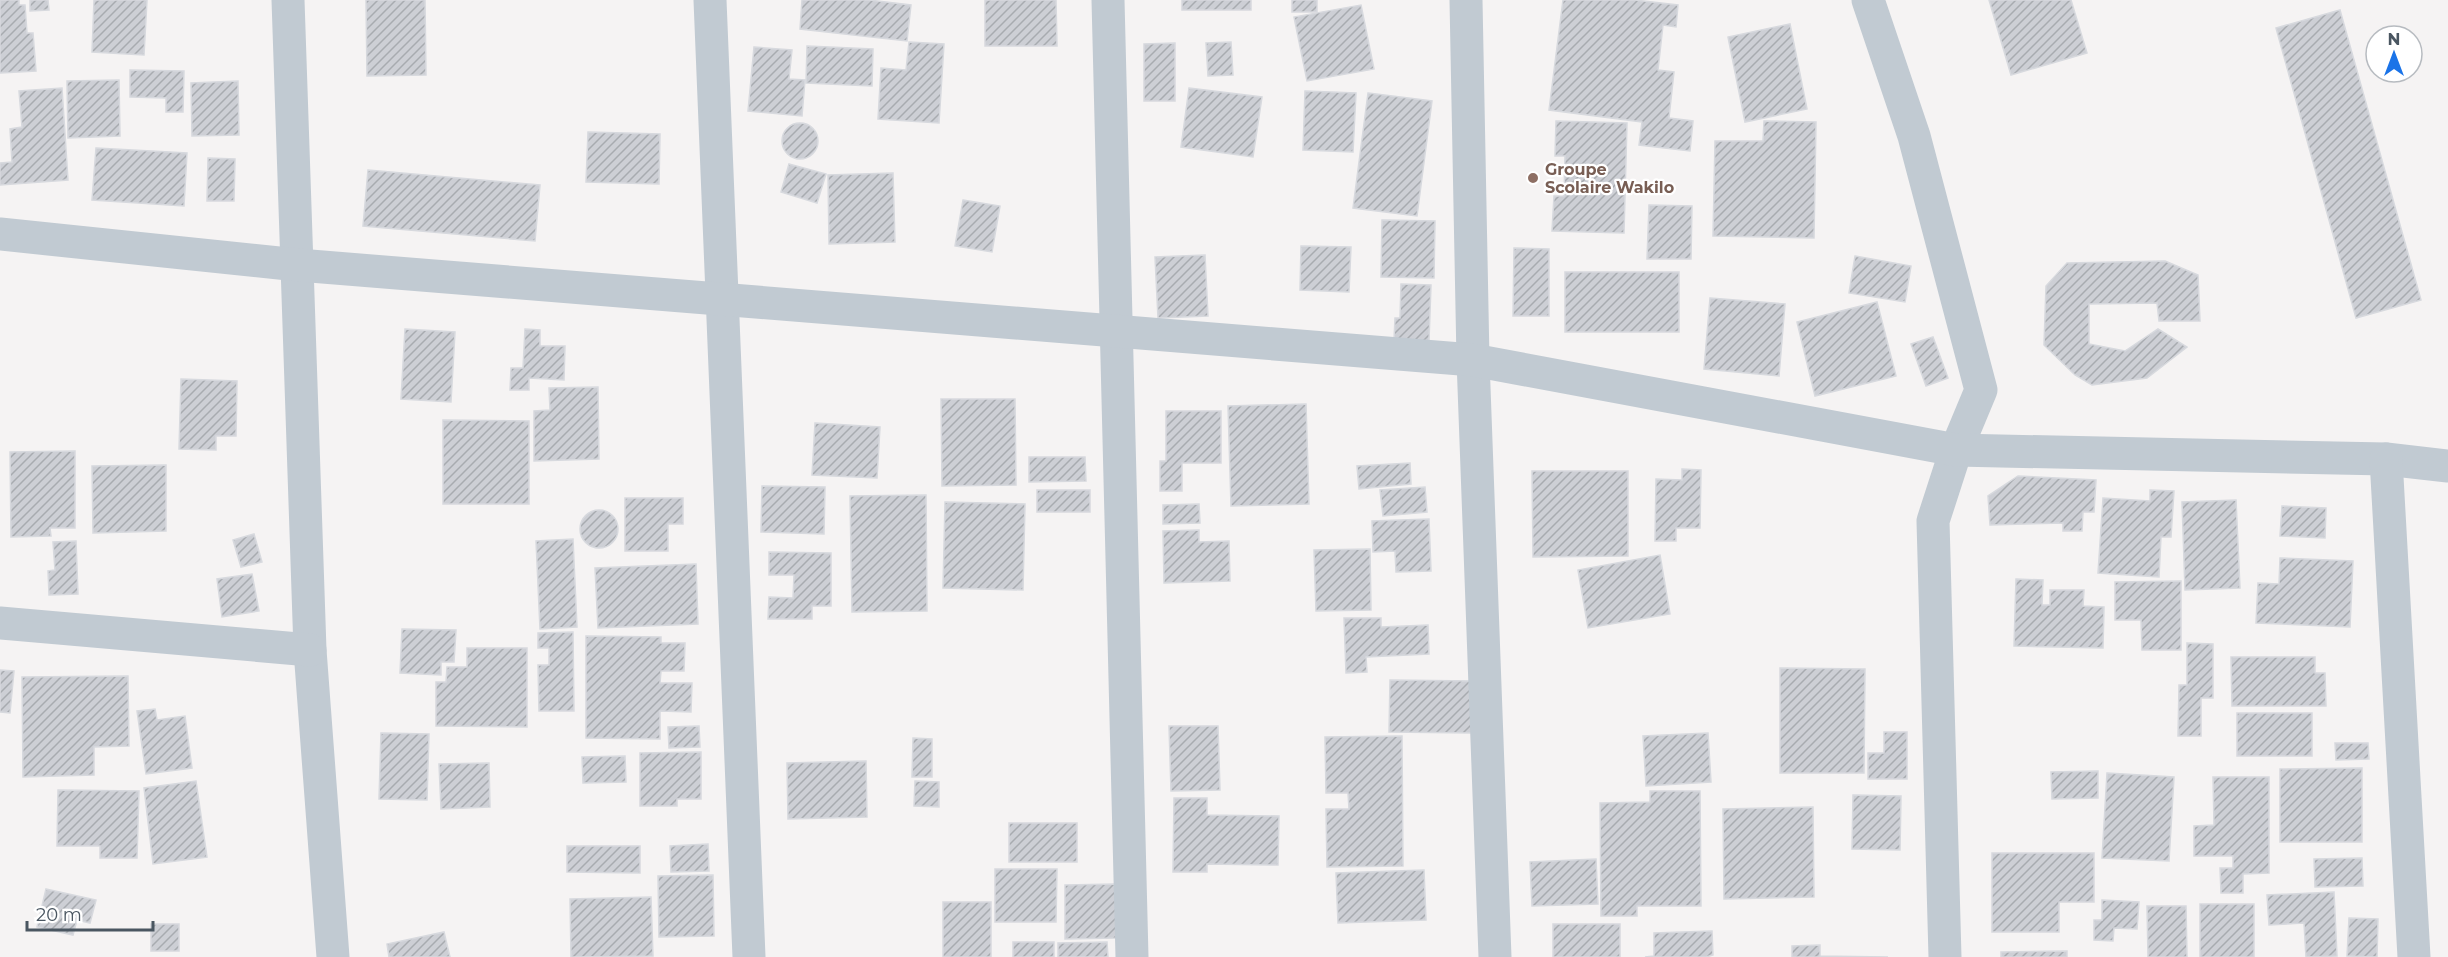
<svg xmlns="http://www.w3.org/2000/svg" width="2448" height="957" font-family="Montserrat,sans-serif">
<defs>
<pattern id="building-hatch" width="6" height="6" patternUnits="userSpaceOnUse" patternTransform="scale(1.5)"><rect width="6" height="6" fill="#cdcfd5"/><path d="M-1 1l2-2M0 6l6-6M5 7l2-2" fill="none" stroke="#a8abb0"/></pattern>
</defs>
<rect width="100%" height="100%" fill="#f5f3f3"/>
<g fill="url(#building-hatch)" stroke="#d7d9de" stroke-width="1.5">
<path d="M0 0H19V5H25L27 33H33L36 71 0 73Z"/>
<path d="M30 0H48L49 10 30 11Z"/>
<path d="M94 0H147L144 55 92 52Z"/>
<path d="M366 0H425L426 75 367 76Z"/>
<path d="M802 0H869L911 5 907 41 800 29Z"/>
<path d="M985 0H1056L1057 46H985Z"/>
<rect x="1182" y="0" width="69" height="10"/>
<rect x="1292" y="0" width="25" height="12"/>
<path d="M1563 0H1635L1678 5 1676 27 1663 25 1658 70 1674 72 1669 118 1693 121 1690 151 1639 145 1642 122 1549 110Z"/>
<path d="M1989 0H2071L2087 53 2011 75Z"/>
<path d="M1361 5 1374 69 1307 81 1294 17Z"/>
<path d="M2340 10 2421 300 2356 318 2276 28Z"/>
<path d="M1790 24 1807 109 1745 122 1728 37Z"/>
<path d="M909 42 944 44 939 123 878 119 881 68 906 70Z"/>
<path d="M1231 42 1233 75 1208 76 1206 43Z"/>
<path d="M1175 43V101H1144V44Z"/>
<path d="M807 46 873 49 872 86 806 83Z"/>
<path d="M754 47 792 50 789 79 805 80 802 116 748 111Z"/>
<path d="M130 70 184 71 183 112H166V98L130 97Z"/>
<path d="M119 80 120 136 68 138 67 81Z"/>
<path d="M238 81 239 135 192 136 191 83Z"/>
<path d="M62 88 68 180 0 185V163L12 162 10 129 22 127 19 91Z"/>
<path d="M1189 88 1262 97 1253 157 1181 147Z"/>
<path d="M1305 91 1356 93 1353 152 1303 150Z"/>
<path d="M1368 93 1432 101 1417 216 1353 208Z"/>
<path d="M1556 121 1627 123 1624 233 1552 231 1554 196H1564L1565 156H1555Z"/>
<path d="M1764 121 1816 122 1814 238 1713 236 1715 141H1763Z"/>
<circle cx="800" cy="141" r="18"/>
<path d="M588 132 660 134 659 184 586 182Z"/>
<path d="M96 148 187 153 184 206 92 200Z"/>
<path d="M208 158 235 159 234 201H207Z"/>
<path d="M789 164 826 174 817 203 781 192Z"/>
<path d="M368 170 540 185 535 241 363 226Z"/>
<path d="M893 173 895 242 829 244 828 175Z"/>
<path d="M963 200 1000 206 992 252 955 246Z"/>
<path d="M1649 205 1692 206 1691 259H1647Z"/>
<path d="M1382 220 1435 221 1434 278 1381 277Z"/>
<path d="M1301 246 1351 247 1349 292 1300 290Z"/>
<path d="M1514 248 1549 249V316H1513Z"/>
<path d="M1205 255 1208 316 1158 318 1155 257Z"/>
<path d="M1855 256 1911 266 1905 302 1849 293Z"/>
<path d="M2165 261 2198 275 2200 321H2159L2157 303 2089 304V344L2125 351 2158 329 2187 347 2147 378 2092 385 2075 375 2044 345 2046 286 2067 263Z"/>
<rect x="1565" y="272" width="114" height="60"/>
<path d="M1401 284 1431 285 1429 341 1394 340 1395 318H1400Z"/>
<path d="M1710 298 1785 304 1779 376 1704 369Z"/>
<path d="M1877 302 1896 376 1815 396 1797 322Z"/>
<path d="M405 329 455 332 451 402 401 399Z"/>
<path d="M525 329 540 330V346H565L564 380 529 378V390H510L511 368H523Z"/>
<path d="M1933 337 1948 378 1926 386 1911 344Z"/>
<path d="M181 379 237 381 236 436H216V450L179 449Z"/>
<path d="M598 387 599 459 534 461V411L550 410 549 388Z"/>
<path d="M941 399H1015L1016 485 942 486Z"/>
<path d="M1306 404 1309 504 1231 506 1228 406Z"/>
<path d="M1166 411H1221V463H1182V491H1160V461H1166Z"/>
<path d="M443 420 529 421V504H443Z"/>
<path d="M815 423 880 427 877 478 812 475Z"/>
<path d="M75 451V528H50L51 536 11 537 10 452Z"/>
<path d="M1029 457H1085L1086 481 1029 482Z"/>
<path d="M1410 463 1411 484 1359 489 1357 466Z"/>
<path d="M166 465V531L93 533 92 466Z"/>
<path d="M1682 469 1701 470 1700 528H1676V541H1655L1656 479 1682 480Z"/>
<path d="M1532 471H1628V556L1533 557Z"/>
<path d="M2018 476 2096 480 2094 512H2083L2082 531H2063V523L1990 525 1988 496Z"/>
<path d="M762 486 825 487 824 534 761 532Z"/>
<path d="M1425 487 1427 512 1383 516 1380 490Z"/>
<rect x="1037" y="490" width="53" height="22"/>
<path d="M2150 490 2174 491 2171 537H2161L2159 577 2098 573 2103 498 2150 501Z"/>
<path d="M926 495 927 611 852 612 850 496Z"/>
<path d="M625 498H683V524H668V551H625Z"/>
<path d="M2236 500 2240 588 2185 590 2182 502Z"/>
<path d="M945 502 1025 504 1023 590 943 588Z"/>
<path d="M1199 504 1200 523 1163 524V505Z"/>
<path d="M2282 506 2326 508 2325 538 2280 536Z"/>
<circle cx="599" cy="529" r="19"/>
<path d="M1429 519 1431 571 1396 572 1395 551 1373 552 1372 521Z"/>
<path d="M1199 530V542L1229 541 1230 581 1164 583 1163 531Z"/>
<path d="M254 534 262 562 241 567 233 540Z"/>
<path d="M573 539 577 627 540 629 536 541Z"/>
<path d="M76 541 78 594 49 595 48 571 55 570 53 542Z"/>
<path d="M1370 549 1371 610 1316 611 1314 550Z"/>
<path d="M769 552 831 553V606H812V619H768L769 597 793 598 794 575H769Z"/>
<path d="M1660 555 1670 614 1588 628 1578 570Z"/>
<path d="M2280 558 2353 561 2350 627 2256 623 2258 583 2279 584Z"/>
<path d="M696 564 698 624 598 628 595 568Z"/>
<path d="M252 574 259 611 222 617 217 579Z"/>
<path d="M2016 579 2043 580 2042 605H2050V590H2084L2083 606 2104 607 2103 648 2014 646Z"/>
<path d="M2181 581V650H2142L2141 620H2115V582Z"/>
<path d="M1344 618H1381V627L1428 625 1429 654 1366 657 1367 672 1346 673Z"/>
<path d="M402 629 456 630 454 662H441V675L400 673Z"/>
<path d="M573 632 574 711H539L538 665H549V648H538V633Z"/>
<path d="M586 636 661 637V643H685L684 671H661L660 683H692L691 712 660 711V739L586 738Z"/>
<path d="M2187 643 2213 644V698H2201V736H2178L2179 685H2187Z"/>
<path d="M467 648H527V727L436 726V682H446L447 667H467Z"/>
<path d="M2231 657H2315V673H2325L2326 706H2232Z"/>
<path d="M1780 668 1865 669 1864 773H1780Z"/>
<path d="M0 670 14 671 10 713 0 712Z"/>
<path d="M128 676 129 746 94 747V775L23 777 22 677Z"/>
<path d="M1390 680 1472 681V733L1389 732Z"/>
<path d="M155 709 157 720 185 716 192 768 146 774 137 711Z"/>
<rect x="2237" y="713" width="75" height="43"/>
<path d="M699 726 700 747 669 748 668 727Z"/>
<path d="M1169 726H1218L1220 790 1171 791Z"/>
<path d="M1884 732H1907V779H1868V753H1884Z"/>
<path d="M381 733 429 734 427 800 379 799Z"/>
<path d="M1708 733 1711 782 1646 786 1643 736Z"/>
<path d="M1402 736 1403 866 1327 867 1326 809H1349L1348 793H1326L1325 737Z"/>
<path d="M913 738 932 739V777H912Z"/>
<path d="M2335 743H2368L2369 759 2336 760Z"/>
<path d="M701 752V799H677V806H640V753Z"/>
<path d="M625 756 626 782 583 783 582 757Z"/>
<path d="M866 761 867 817 788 819 787 763Z"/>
<path d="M489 763 490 807 441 809 439 764Z"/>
<path d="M2362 768V842H2280V769Z"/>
<path d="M2098 771V798L2052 799 2051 772Z"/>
<path d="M2107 773 2174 777 2169 861 2102 858Z"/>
<path d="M2213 777H2269V873L2243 874V893H2221L2220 868H2233V856H2194V826L2214 825Z"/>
<path d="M196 781 207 857 153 864 144 788Z"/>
<path d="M915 781 939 782V807L914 806Z"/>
<path d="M58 790 139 791 137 858H100V846H57Z"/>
<path d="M1650 791H1700L1701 906H1637V916H1601L1600 803 1650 802Z"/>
<path d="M1853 795 1901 796 1900 850 1852 849Z"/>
<path d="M1174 798H1207V815L1279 816 1278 865 1207 864V872H1173Z"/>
<path d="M1813 807 1814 897 1724 899 1723 809Z"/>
<rect x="1009" y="823" width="68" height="39"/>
<path d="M708 844 709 871 671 872 670 846Z"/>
<path d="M567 846H640V873L567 872Z"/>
<path d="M1992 853H2094V902H2059V932H1992Z"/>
<path d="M2362 858 2363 886 2315 887 2314 859Z"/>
<path d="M1596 859 1598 904 1532 906 1530 862Z"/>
<path d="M995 869H1057L1056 922H995Z"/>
<path d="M1424 870 1426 920 1338 923 1336 873Z"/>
<path d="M713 875 714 936 659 937 658 876Z"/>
<path d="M1116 884V938L1065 939V885Z"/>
<path d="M46 889 96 900 90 923 77 920 73 935 37 927Z"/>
<path d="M2334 892 2337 956 2306 957 2304 923 2269 925 2267 895Z"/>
<path d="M651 897 653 956 571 957 570 899Z"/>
<path d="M2102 900 2139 902 2137 929 2114 928 2113 941 2094 940V920H2102Z"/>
<rect x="943" y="902" width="48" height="55"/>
<rect x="2200" y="904" width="54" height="53"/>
<path d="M2147 906H2186L2187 957H2148Z"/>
<path d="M2349 918 2378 919 2377 957 2347 956Z"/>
<rect x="151" y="924" width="28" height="27"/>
<rect x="1553" y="924" width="67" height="33"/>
<path d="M1712 931 1713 955 1706 957H1645L1654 956V933Z"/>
<path d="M444 932 450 957H389L387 944Z"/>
<rect x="1013" y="942" width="41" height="15"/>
<path d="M1107 942 1108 957H1058V943Z"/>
<path d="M1820 945V956L1888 957H1792V946Z"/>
<path d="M2067 951V957H2001V952Z"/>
</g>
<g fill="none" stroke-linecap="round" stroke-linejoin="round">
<g stroke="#c1cad2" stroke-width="33">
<path d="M288 0 310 650 333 957"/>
<path d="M710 0 749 957"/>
<path d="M1108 0 1132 957"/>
<path d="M1466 0 1473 360 1495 957"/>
<path d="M1868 0 1914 136 1981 390 1956 450 1933 521 1945 957"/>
<path d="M0 234 298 265 1473 360 1956 450 2386 459 2448 466"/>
<path d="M2386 459 2414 957"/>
<path d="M0 623 310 650"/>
</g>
</g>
<circle fill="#8d6e63" stroke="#fff" stroke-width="2" cx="1533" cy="178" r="6"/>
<g text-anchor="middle" stroke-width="4.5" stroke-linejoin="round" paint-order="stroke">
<g font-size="16" font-weight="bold" fill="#785e54" stroke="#fff" text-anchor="start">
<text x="1545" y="175">Groupe<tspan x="1545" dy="18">Scolaire Wakilo</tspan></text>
</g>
</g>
<g transform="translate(2394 54)"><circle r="28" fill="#ffffff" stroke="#b7bbc0" stroke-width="1.5"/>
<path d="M0-4.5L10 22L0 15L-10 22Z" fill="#1a73e8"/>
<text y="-9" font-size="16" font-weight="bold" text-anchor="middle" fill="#4a5661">N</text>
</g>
<path d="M27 921v9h126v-9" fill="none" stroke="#4a5661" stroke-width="3"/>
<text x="36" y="921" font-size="18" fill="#4a5661" stroke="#ffffff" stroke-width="4.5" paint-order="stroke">20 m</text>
</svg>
